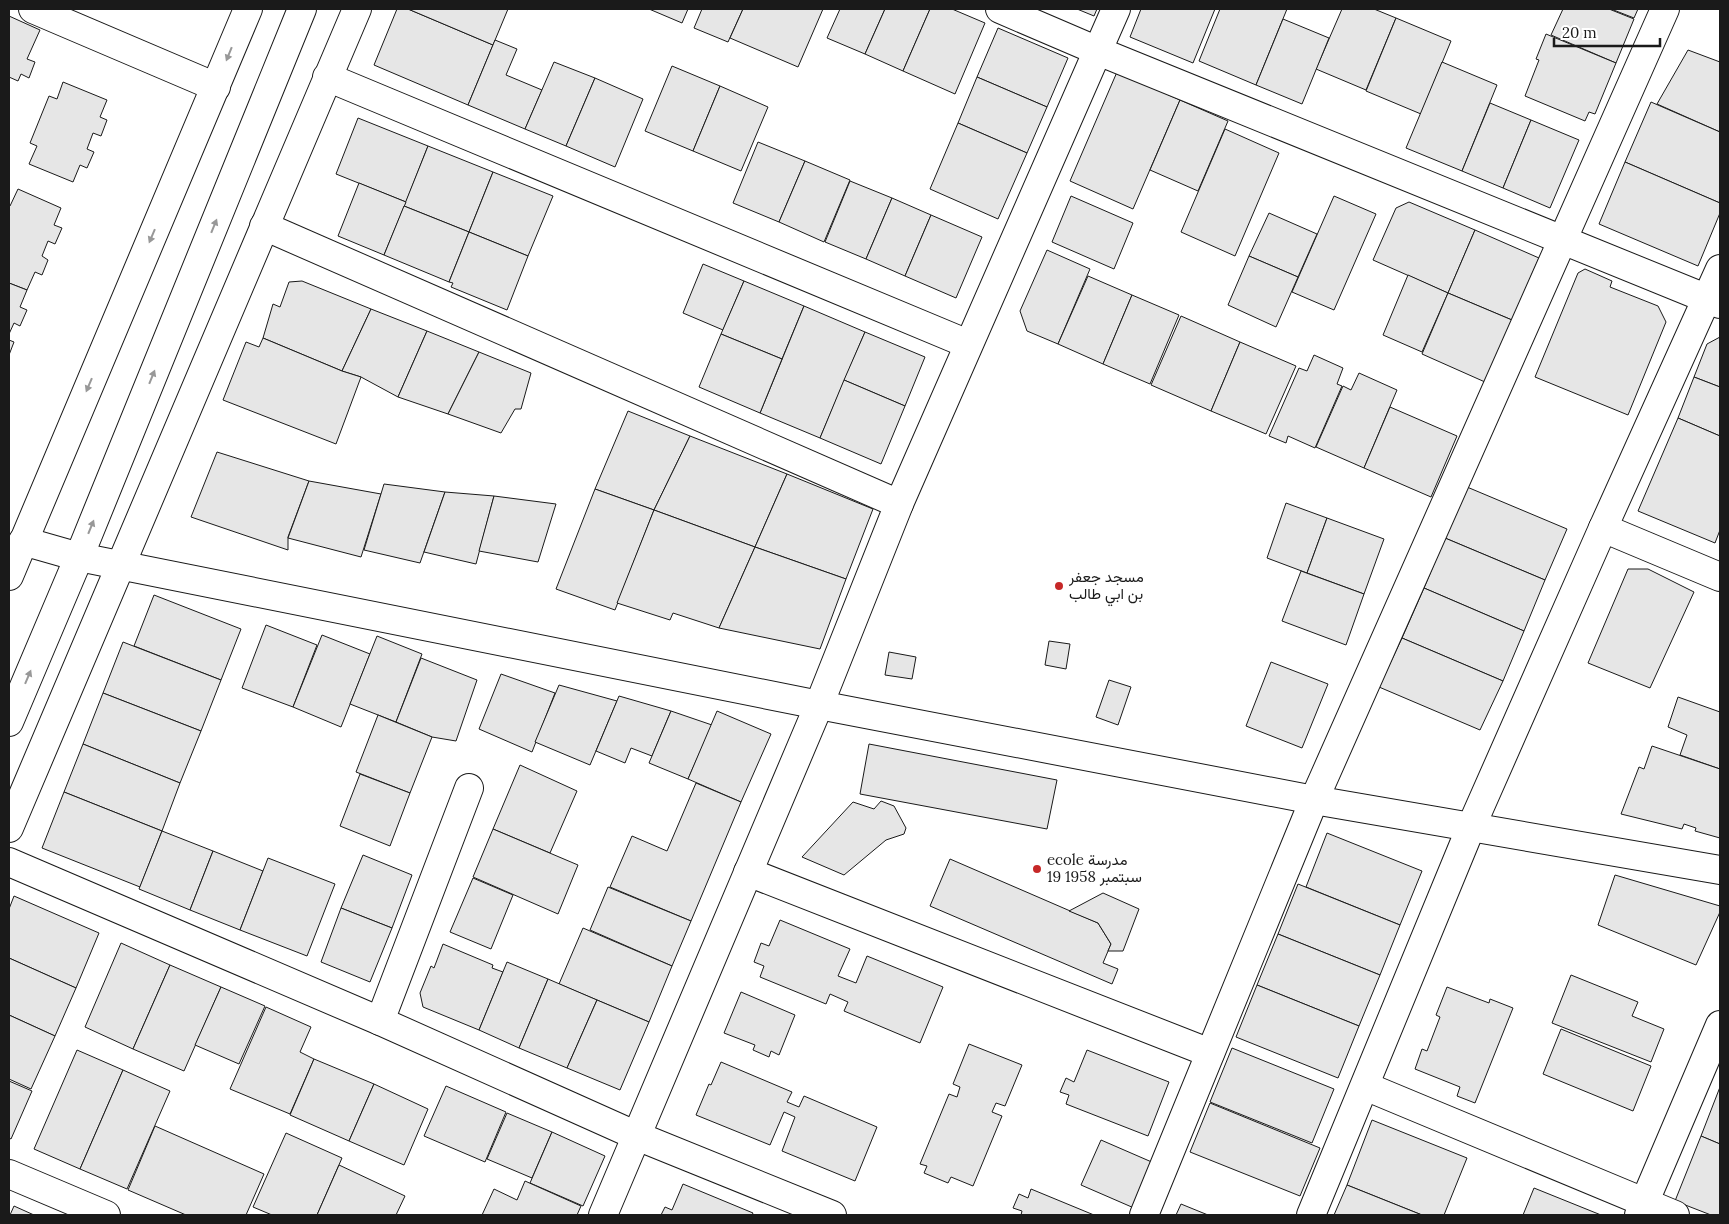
<svg xmlns="http://www.w3.org/2000/svg" width="1729" height="1224" font-family="Lora,Vazirmatn,serif">
<rect width="100%" height="100%" fill="#fff"/>
<g fill="#e6e6e6" stroke="#1a1a1a">
<path d="M397 9H408L493 45 468 105 374 65Z"/>
<path d="M408 9H508L493 45Z"/>
<path d="M649 9H688L682 23Z"/>
<path d="M702 9H743L728 42 694 28Z"/>
<path d="M743 9H823L798 67 730 38Z"/>
<path d="M840 9H885L865 54 827 38Z"/>
<path d="M885 9H930L903 71 865 54Z"/>
<path d="M930 9H952L985 23 955 94 903 71Z"/>
<path d="M1077 9H1097L1094 16Z"/>
<path d="M1141 9H1215L1193 63 1130 37Z"/>
<path d="M1220 9H1287L1256 85 1199 61Z"/>
<path d="M1342 9H1374L1396 18 1366 90 1316 69Z"/>
<path d="M1563 9H1609L1634 19 1616 63 1551 35Z"/>
<path d="M1611 9H1638L1634 18Z"/>
<path d="M9 16 40 30 27 59 35 62 29 78 21 74 18 81 9 77Z"/>
<path d="M1396 18 1451 41 1421 114 1366 91Z"/>
<path d="M1283 19 1329 38 1302 104 1256 85Z"/>
<path d="M998 28 1068 58 1047 107 977 77Z"/>
<path d="M1546 34 1616 63 1595 114 1589 112 1585 121 1525 96 1539 60 1536 59Z"/>
<path d="M495 40 517 49 506 75 542 90 525 129 468 105Z"/>
<path d="M1688 50 1720 62V132L1657 104Z"/>
<path d="M554 62 595 78 566 146 525 129Z"/>
<path d="M1442 62 1497 85 1462 171 1406 148Z"/>
<path d="M672 66 720 86 693 151 645 131Z"/>
<path d="M1117 72 1180 100 1133 209 1070 181Z"/>
<path d="M977 77 1047 107 1027 153 958 123Z"/>
<path d="M595 78 643 99 615 167 566 146Z"/>
<path d="M63 82 107 100 100 117 107 120 101 136 93 133 87 149 94 152 87 168 80 165 73 182 29 164 37 146 30 143 49 96 57 99Z"/>
<path d="M720 86 768 107 741 171 693 151Z"/>
<path d="M1180 100 1228 121 1198 191 1150 170Z"/>
<path d="M1651 102 1720 132V203L1625 162Z"/>
<path d="M1490 103 1531 120 1503 188 1462 171Z"/>
<path d="M358 118 428 146 406 202 336 174Z"/>
<path d="M1531 120 1579 140 1550 208 1503 188Z"/>
<path d="M958 123 1027 153 998 219 930 189Z"/>
<path d="M1225 129 1279 153 1235 256 1181 232Z"/>
<path d="M758 142 805 161 779 222 733 203Z"/>
<path d="M428 146 493 172 469 232 404 206Z"/>
<path d="M805 161 850 180 824 242 779 222Z"/>
<path d="M1625 162 1720 203V213L1698 266 1599 224Z"/>
<path d="M493 172 553 196 528 256 469 232Z"/>
<path d="M850 181 892 198 866 259 825 242Z"/>
<path d="M359 183 406 202 384 255 338 236Z"/>
<path d="M18 189 61 208 54 225 62 228 55 244 48 241 42 256 48 260 42 275 35 272 27 290 9 283V206H10Z"/>
<path d="M1071 196 1133 223 1114 269 1052 242Z"/>
<path d="M1334 196 1376 214 1334 310 1292 292Z"/>
<path d="M892 198 931 215 905 276 866 259Z"/>
<path d="M1409 202 1475 230 1448 293 1373 260 1396 208Z"/>
<path d="M404 206 469 232 449 282 384 255Z"/>
<path d="M1269 213 1317 234 1298 277 1249 256Z"/>
<path d="M931 215 982 237 956 298 905 276Z"/>
<path d="M1475 230 1539 258 1512 320 1448 293Z"/>
<path d="M469 232 528 256 507 310 451 287 453 283 449 282Z"/>
<path d="M1047 250 1090 269 1058 344 1027 331 1020 311Z"/>
<path d="M1249 256 1298 277 1276 327 1228 305Z"/>
<path d="M703 264 744 281 723 330 683 313Z"/>
<path d="M1585 269 1612 281 1610 287 1658 306 1666 322 1628 415 1535 377 1578 273Z"/>
<path d="M1408 275 1448 293 1422 352 1383 335Z"/>
<path d="M1088 276 1132 295 1103 364 1058 344Z"/>
<path d="M302 281 371 309 342 371 263 338 273 304 280 307 289 282Z"/>
<path d="M744 281 804 306 782 359 721 334Z"/>
<path d="M9 283 27 290 20 307 27 310 20 326 14 323 9 334Z"/>
<path d="M1448 293 1512 320 1485 382 1422 354Z"/>
<path d="M1132 295 1179 315 1150 384 1103 364Z"/>
<path d="M804 306 865 332 820 438 760 413Z"/>
<path d="M371 309 427 331 398 397 361 377 342 371Z"/>
<path d="M1181 316 1240 342 1211 411 1151 385Z"/>
<path d="M427 331 479 352 448 414 398 397Z"/>
<path d="M865 332 925 357 905 406 844 380Z"/>
<path d="M721 334 782 359 760 413 699 387Z"/>
<path d="M1720 337V387L1694 377 1707 344Z"/>
<path d="M263 338 342 371 361 377 336 444 223 400 246 342 259 347Z"/>
<path d="M9 340 14 342 9 355Z"/>
<path d="M1240 342 1296 366 1266 434 1211 411Z"/>
<path d="M479 352 531 373 521 409H515L501 433 448 414Z"/>
<path d="M1314 355 1343 368 1337 384 1342 386 1315 448 1288 436 1286 443 1269 436 1299 368 1307 371Z"/>
<path d="M1359 373 1397 390 1364 468 1316 447 1343 386 1351 390Z"/>
<path d="M1694 377 1720 387V436L1678 418Z"/>
<path d="M844 380 905 406 881 464 820 438Z"/>
<path d="M1390 407 1457 436 1431 497 1364 468Z"/>
<path d="M628 411 690 436 654 510 595 489Z"/>
<path d="M1678 418 1720 436V530L1715 543 1638 511Z"/>
<path d="M690 436 787 474 755 547 654 510Z"/>
<path d="M217 452 309 481 288 537V550L191 517Z"/>
<path d="M787 474 873 509 846 579 755 547Z"/>
<path d="M309 481 381 494 361 557 288 538Z"/>
<path d="M384 484 445 492 420 563 364 550Z"/>
<path d="M1467 487 1567 529 1545 580 1445 538Z"/>
<path d="M595 489 654 510 615 610 556 589Z"/>
<path d="M445 492 494 496 476 564 424 552Z"/>
<path d="M494 496 556 504 538 562 479 551Z"/>
<path d="M1286 503 1327 518 1307 573 1267 558Z"/>
<path d="M654 510 755 547 719 628 673 613 670 620 617 603Z"/>
<path d="M1327 518 1384 539 1364 594 1307 573Z"/>
<path d="M1445 538 1545 580 1524 631 1424 588Z"/>
<path d="M755 547 846 579 820 649 719 628Z"/>
<path d="M1628 569H1648L1694 592 1650 688 1588 663Z"/>
<path d="M1301 571 1364 594 1346 645 1282 621Z"/>
<path d="M1424 588 1524 631 1503 681 1402 638Z"/>
<path d="M154 595 241 629 221 680 134 646Z"/>
<path d="M266 625 317 645 293 707 242 688Z"/>
<path d="M322 635 370 654 341 727 293 707Z"/>
<path d="M377 636 422 654 396 722 350 704Z"/>
<path d="M1402 638 1503 681 1480 730 1379 687Z"/>
<path d="M1049 641 1070 644 1066 669 1045 665Z"/>
<path d="M123 642 221 680 201 731 103 693Z"/>
<path d="M889 652 916 657 912 679 885 675Z"/>
<path d="M421 658 477 680 456 741 432 737 396 722Z"/>
<path d="M1271 662 1328 684 1302 748 1246 726Z"/>
<path d="M501 674 555 693 532 752 479 729Z"/>
<path d="M1109 680 1131 687 1118 725 1096 717Z"/>
<path d="M559 685 617 701 590 765 535 742Z"/>
<path d="M103 693 201 731 180 783 83 744Z"/>
<path d="M619 696 671 711 652 756 631 748 625 763 596 751Z"/>
<path d="M1678 697 1720 712V769L1680 755 1687 735 1668 727Z"/>
<path d="M671 711 712 725 688 779 649 763Z"/>
<path d="M717 711 771 734 741 802 688 779Z"/>
<path d="M378 715 432 737 410 793 356 772Z"/>
<path d="M83 744 180 783 162 831 64 792Z"/>
<path d="M869 744 1057 780 1047 829 860 794Z"/>
<path d="M1652 746 1720 769V838L1695 831 1696 828 1684 824 1682 829 1621 814 1639 767 1644 769Z"/>
<path d="M520 765 577 791 550 853 493 829Z"/>
<path d="M360 774 410 793 390 846 340 826Z"/>
<path d="M696 783 741 802 691 921 610 887 632 836 667 851Z"/>
<path d="M64 792 162 831 140 887 42 848Z"/>
<path d="M881 801 894 806 906 828 904 834 886 840 844 875 802 857 853 802 874 809Z"/>
<path d="M493 829 578 865 558 914 473 877Z"/>
<path d="M162 831 213 851 190 910 139 889Z"/>
<path d="M1327 833 1422 871 1400 925 1306 887Z"/>
<path d="M213 851 263 871 240 930 190 910Z"/>
<path d="M363 855 412 875 392 928 341 908Z"/>
<path d="M268 858 335 884 307 956 240 930Z"/>
<path d="M950 859 1098 923 1111 944 1103 963 1118 969 1112 984 930 906Z"/>
<path d="M1615 875 1720 906V912L1696 965 1598 925Z"/>
<path d="M473 878 513 895 491 949 450 932Z"/>
<path d="M1298 884 1400 925 1380 975 1278 934Z"/>
<path d="M608 887 691 921 672 966 590 930Z"/>
<path d="M1103 893 1139 909 1123 951H1108L1111 944 1098 923 1069 911Z"/>
<path d="M14 896 99 933 76 988 9 958V909Z"/>
<path d="M341 908 392 928 370 982 321 962Z"/>
<path d="M780 920 850 949 838 976 856 983 867 956 943 987 920 1043 844 1011 848 1002 830 994 826 1004 760 977 764 966 754 962 761 943 769 946Z"/>
<path d="M583 928 672 966 649 1022 559 984Z"/>
<path d="M1278 934 1380 975 1359 1026 1257 985Z"/>
<path d="M121 943 170 965 133 1049 85 1027Z"/>
<path d="M443 944 493 965 492 968 503 972 479 1030 423 1007 420 993 431 966 434 968Z"/>
<path d="M9 958 76 988 55 1036 9 1015Z"/>
<path d="M507 962 548 979 519 1048 479 1030Z"/>
<path d="M170 965 221 987 184 1071 133 1049Z"/>
<path d="M1571 975 1638 1002 1632 1016 1664 1029 1651 1062 1552 1023Z"/>
<path d="M548 979 597 1000 567 1068 519 1048Z"/>
<path d="M1257 985 1359 1026 1338 1078 1236 1037Z"/>
<path d="M221 987 265 1006 239 1064 195 1045Z"/>
<path d="M1447 987 1489 1003 1490 999 1513 1008 1475 1103 1457 1096 1460 1087 1415 1069 1422 1049 1427 1051 1440 1017 1436 1015Z"/>
<path d="M741 992 795 1015 779 1055 771 1051 769 1057 753 1050 755 1045 724 1033Z"/>
<path d="M597 1000 649 1022 620 1090 567 1068Z"/>
<path d="M266 1007 311 1027 300 1052 314 1059 290 1114 230 1089Z"/>
<path d="M9 1015 55 1036 31 1089 9 1079Z"/>
<path d="M1561 1029 1651 1066 1633 1111 1543 1074Z"/>
<path d="M969 1044 1022 1065 1005 1106 996 1103 992 1112 1002 1116 973 1186 951 1177 948 1183 924 1173 927 1166 920 1164 949 1094 957 1097 960 1087 953 1084Z"/>
<path d="M1232 1048 1334 1089 1312 1143 1210 1102Z"/>
<path d="M77 1050 123 1070 80 1169 34 1149Z"/>
<path d="M1087 1050 1169 1082 1148 1136 1066 1104 1069 1095 1060 1092 1066 1078 1074 1082Z"/>
<path d="M314 1059 374 1084 349 1141 290 1115Z"/>
<path d="M721 1062 792 1092 787 1102 799 1107 804 1096 877 1127 855 1181 782 1151 795 1117 784 1112 770 1145 696 1115 709 1084 711 1085Z"/>
<path d="M123 1070 170 1091 127 1189 80 1169Z"/>
<path d="M9 1081 32 1091 11 1139 9 1138Z"/>
<path d="M374 1084 428 1109 404 1165 349 1141Z"/>
<path d="M446 1086 506 1112 485 1162 424 1136Z"/>
<path d="M1720 1087V1144L1701 1136Z"/>
<path d="M1210 1103 1320 1148 1300 1196 1190 1152Z"/>
<path d="M507 1113 552 1132 532 1178 487 1159Z"/>
<path d="M1372 1120 1467 1158 1444 1215H1422L1347 1185Z"/>
<path d="M155 1126 264 1174 246 1215H186L128 1190Z"/>
<path d="M552 1132 605 1156 583 1206 530 1183Z"/>
<path d="M286 1133 342 1158 317 1215H272L253 1207Z"/>
<path d="M1701 1136 1720 1144V1215H1711L1675 1201Z"/>
<path d="M1101 1140 1154 1163 1134 1208 1081 1185Z"/>
<path d="M339 1165 405 1196 396 1215H317Z"/>
<path d="M525 1181 581 1206 577 1215H482L494 1189 517 1200Z"/>
<path d="M683 1184 753 1213 752 1215H661L665 1207 672 1210Z"/>
<path d="M1347 1185 1422 1215H1334Z"/>
<path d="M1534 1188 1601 1215H1523Z"/>
<path d="M1031 1189 1094 1215H1021L1022 1211 1013 1208 1019 1194 1028 1198Z"/>
<path d="M1181 1204 1208 1215H1176Z"/>
<path d="M14 1206 34 1215H10Z"/>
</g>
<g fill="none" stroke-linecap="round" stroke-linejoin="round">
<defs>
<g id="street">
<path d="M33 9 216 87"/>
<path d="M1000 9 1098 51 1720 304"/>
<path d="M327 77 968 344"/>
<path d="M264 226 899 504"/>
<path d="M1603 528 1720 577"/>
<path d="M9 828 357 9"/>
<path d="M9 862 380 1021 637 1136 832 1215"/>
<path d="M748 872 1210 1053"/>
<path d="M380 1021 469 788"/>
<path d="M1365 1086 1675 1215"/>
<path d="M9 1174 106 1215"/>
<path d="M603 1215 819 705 899 504 1116 9"/>
<path d="M1144 1215 1314 800 1665 9"/>
<path d="M1311 1215 1471 827 1603 528 1720 269"/>
<path d="M1639 1215 1720 1025"/>
</g>
<g id="secondary">
<path d="M23 541 79 557 819 705 1314 800 1720 870"/>
<path d="M9 576 248 9"/>
<path d="M9 722 79 557 302 9"/>
</g>
</defs>
<use href="#street" stroke="#1a1a1a" stroke-width="30"/>
<use href="#secondary" stroke="#1a1a1a" stroke-width="30"/>
<use href="#street" stroke="#fff" stroke-width="28"/>
<use href="#secondary" stroke="#fff" stroke-width="28"/>
</g>
<defs><path id="oneway-solid" d="M-6-.8H1V-3.2L6.5 0L1 3.2V.8H-6Z" transform="scale(1.25)"/></defs>
<g fill="#989898">
<use href="#oneway-solid" transform="translate(229 54) rotate(112)"/>
<use href="#oneway-solid" transform="translate(214 226) rotate(-68)"/>
<use href="#oneway-solid" transform="translate(152 236) rotate(113)"/>
<use href="#oneway-solid" transform="translate(152 377) rotate(-68)"/>
<use href="#oneway-solid" transform="translate(89 385) rotate(113)"/>
<use href="#oneway-solid" transform="translate(91 527) rotate(-68)"/>
<use href="#oneway-solid" transform="translate(28 677) rotate(-67)"/>
</g>
<g fill="#c62828" stroke="#fff" stroke-width="2">
<circle cx="1059" cy="586" r="5"/>
<circle cx="1037" cy="869" r="5"/>
</g>
<g text-anchor="middle" stroke-width="4" stroke-linejoin="round" paint-order="stroke">
<g font-size="15" fill="#1a1a1a" stroke="#fff" text-anchor="start">
<text x="1069" y="582">مسجد جعفر<tspan x="1069" dy="17">بن ابي طالب</tspan></text>
<text x="1047" y="865">ecole مدرسة<tspan x="1047" dy="17">19 سبتمبر 1958</tspan></text>
</g>
</g>
<rect width="1729" height="1224" fill="none" stroke="#1a1a1a" stroke-width="20"/>
<path d="M1554 38v8h106v-8" fill="none" stroke="#1a1a1a" stroke-width="2.5"/>
<text x="1562" y="38" font-size="15" fill="#1a1a1a" stroke="#ffffff" stroke-width="4" paint-order="stroke">20 m</text>
</svg>
